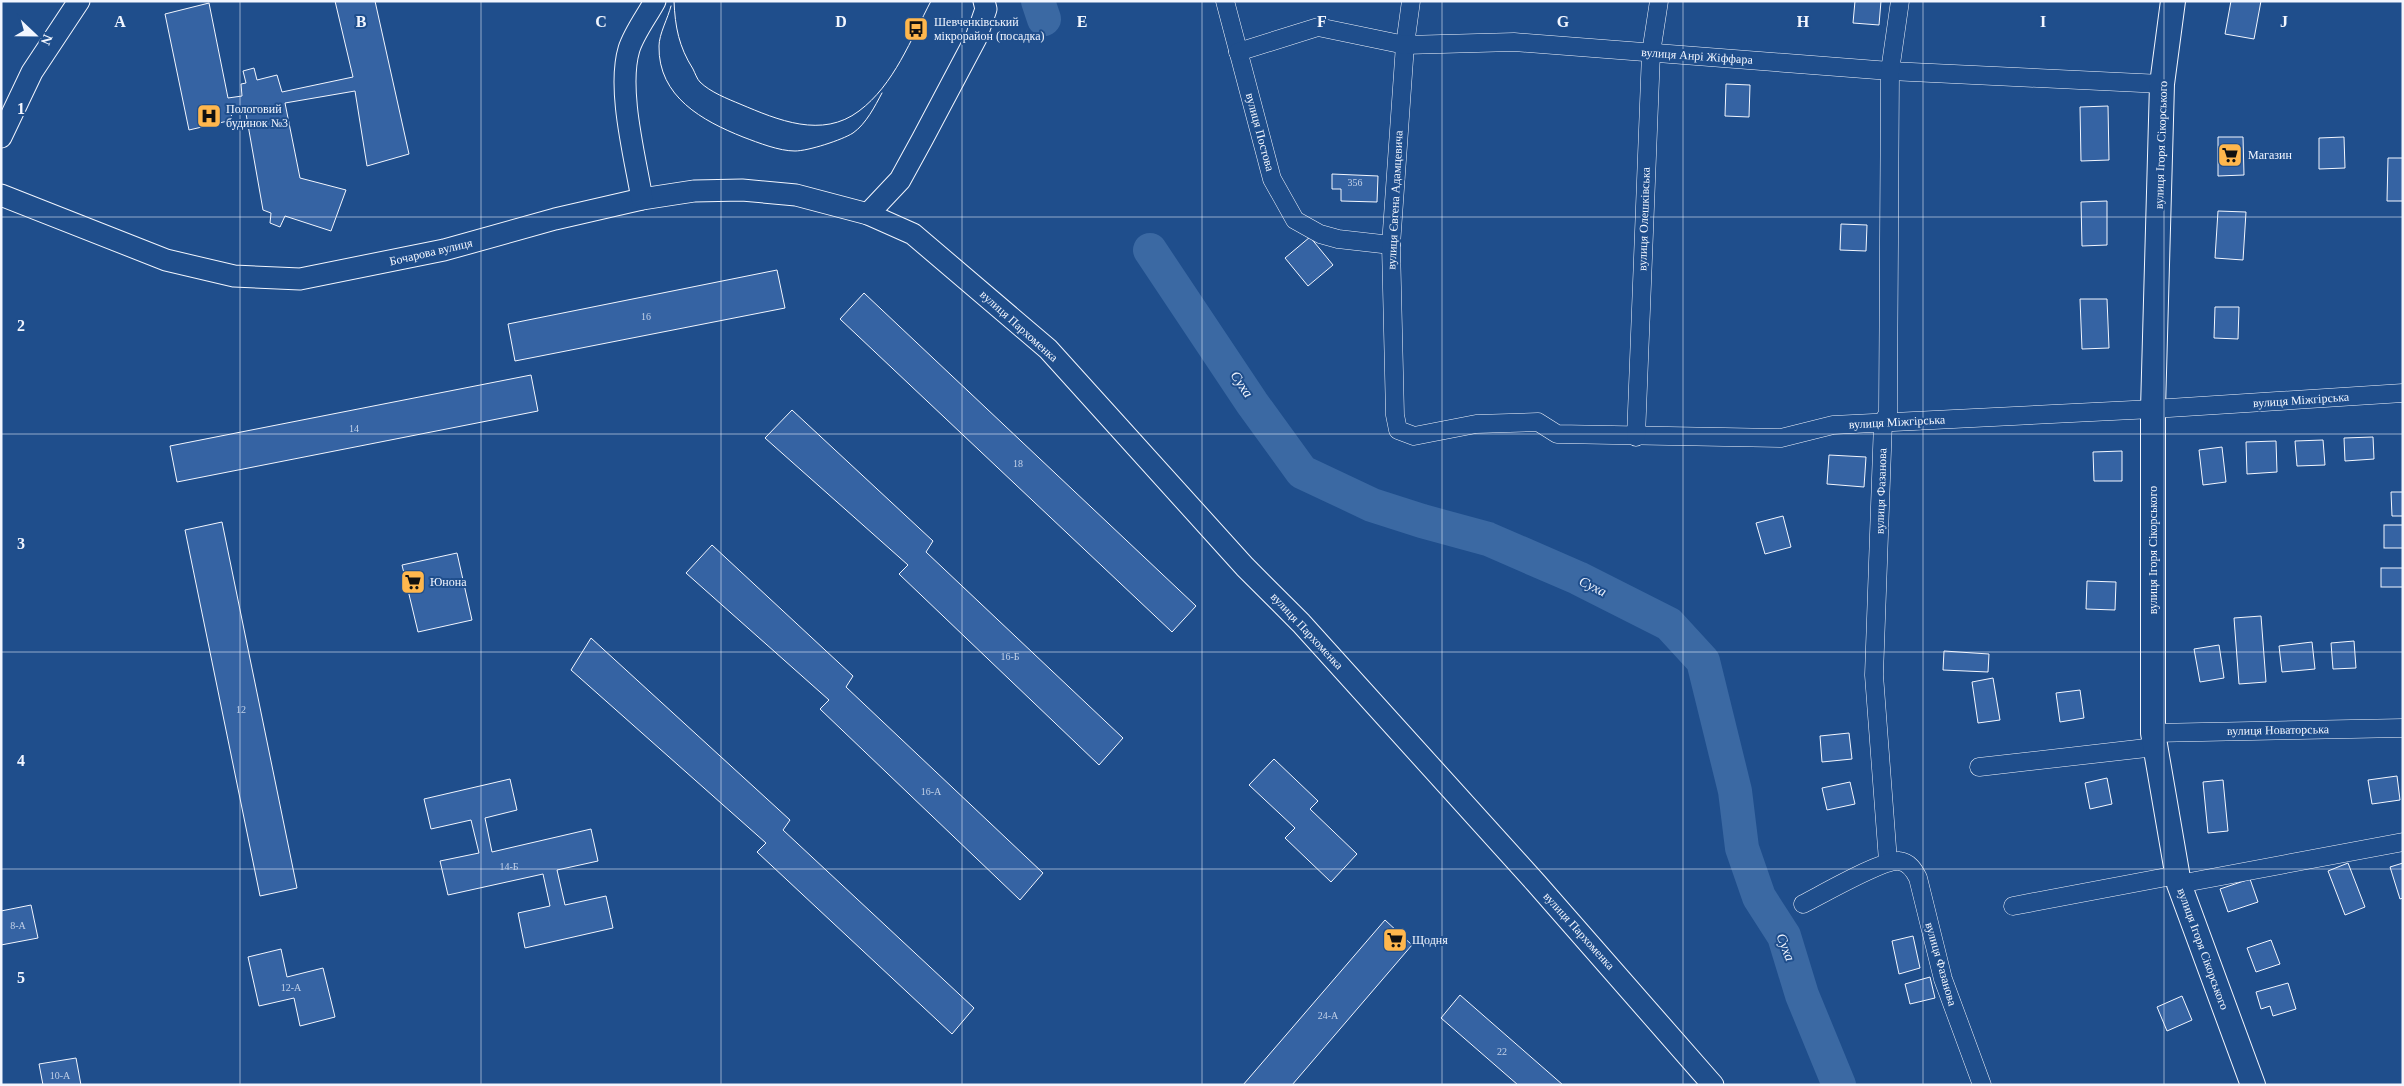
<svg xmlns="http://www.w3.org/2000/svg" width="2404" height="1086" font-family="'Times New Roman',serif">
<rect width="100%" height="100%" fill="#1f4e8c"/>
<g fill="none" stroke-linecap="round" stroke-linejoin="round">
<g stroke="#3b69a3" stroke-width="34">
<path d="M1038 1 1044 19"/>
<path d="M1150 250 1252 403 1302 472 1372 505 1422 521 1488 539 1578 578 1669 624 1703 661 1735 791 1742 848 1759 897 1784 936 1802 995 1839 1085"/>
</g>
</g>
<g fill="#3563a3" stroke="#f2f6ff">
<path d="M335 1H375L409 154 367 166 355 91 285 103 300 178 346 190 331 231 285 216 280 227 270 223 271 213 263 210 245 108 231 112 232 120 189 130 165 14 209 3 228 98 242 96 241 84 246 83 243 71 254 68 257 80 277 75 282 92 353 77Z"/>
<path d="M1855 1H1881L1879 25 1853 23Z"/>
<path d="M2231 1H2261L2254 39 2225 34Z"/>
<path d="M1726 84 1750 85 1749 117 1725 116Z"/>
<path d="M2108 106 2109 160 2081 161 2080 107Z"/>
<path d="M2218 137H2243L2244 175 2218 176Z"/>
<path d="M2344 137 2345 168 2319 169V138Z"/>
<path d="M2388 158H2403V201H2387Z"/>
<path d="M1332 174 1378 176 1377 202 1341 201V189H1332Z"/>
<path d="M2107 201V245L2082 246 2081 202Z"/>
<path d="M2218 211 2246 212 2243 260 2215 258Z"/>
<path d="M1841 224 1867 225 1866 251 1840 250Z"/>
<path d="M1310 237 1333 265 1308 286 1285 258Z"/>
<path d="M777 270 785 308 515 361 508 324Z"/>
<path d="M864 293 1196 606 1172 632 840 319Z"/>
<path d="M2080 299H2107L2109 348 2082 349Z"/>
<path d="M2215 307H2239L2238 339 2214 338Z"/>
<path d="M531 375 538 411 177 482 170 446Z"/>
<path d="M792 410 933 541 926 552 1123 738 1099 765 899 574 908 565 765 438Z"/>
<path d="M2373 437 2374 459 2345 461 2344 438Z"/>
<path d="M2323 440 2325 465 2297 466 2295 441Z"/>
<path d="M2276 441 2277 472 2247 474 2246 442Z"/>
<path d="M2222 447 2226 482 2203 485 2199 450Z"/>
<path d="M2122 451V481H2094L2093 452Z"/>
<path d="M1829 455 1866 457 1864 487 1827 484Z"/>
<path d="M2391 492H2403V516H2392Z"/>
<path d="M1783 516 1791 547 1765 554 1756 523Z"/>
<path d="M222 522 297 888 260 896 185 530Z"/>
<rect x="2384" y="525" width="19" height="23"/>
<path d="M712 545 853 676 846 687 1043 873 1020 900 820 709 829 700 686 573Z"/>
<path d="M457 553 472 620 418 632 402 565Z"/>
<rect x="2381" y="568" width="22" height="19"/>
<path d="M2087 581 2116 582 2115 610 2086 609Z"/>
<path d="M2261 616 2266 682 2239 684 2234 618Z"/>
<path d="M591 638 790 820 783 830 974 1008 952 1034 757 852 766 843 571 670Z"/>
<path d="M2354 641 2356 668 2333 669 2331 643Z"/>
<path d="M2312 642 2315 669 2282 672 2279 646Z"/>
<path d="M2219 645 2224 678 2200 682 2194 649Z"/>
<path d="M1944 651 1989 654 1988 672 1943 670Z"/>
<path d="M1993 678 2000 720 1978 723 1972 682Z"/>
<path d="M2080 690 2084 718 2060 722 2056 693Z"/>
<path d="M1849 733 1852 759 1822 762 1820 736Z"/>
<path d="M1274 759 1318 801 1310 809 1357 854 1331 882 1285 838 1295 828 1249 785Z"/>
<path d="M2397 776 2400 800 2372 804 2368 780Z"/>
<path d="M2107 778 2112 804 2090 809 2085 783Z"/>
<path d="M510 779 517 810 485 818 492 852 591 829 598 861 557 870 565 905 606 896 613 928 525 948 518 913 550 906 543 874 448 895 440 861 479 853 471 820 431 829 424 799Z"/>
<path d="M2223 780 2228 831 2208 833 2203 782Z"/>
<path d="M1850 782 1855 804 1827 810 1822 788Z"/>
<path d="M2348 863 2365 907 2345 915 2328 871Z"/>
<path d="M2403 863V898L2400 899 2390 867Z"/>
<path d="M2250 879 2258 902 2228 912 2220 889Z"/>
<path d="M31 905 38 938 1 945V911Z"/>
<path d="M1385 920 1412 945 1292 1085H1243Z"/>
<path d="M1913 936 1920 968 1899 974 1892 941Z"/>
<path d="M2271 940 2280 964 2256 972 2247 948Z"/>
<path d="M281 949 287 977 323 968 335 1017 300 1026 294 998 259 1006 248 957Z"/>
<path d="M1930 977 1935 998 1910 1004 1905 984Z"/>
<path d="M2288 983 2296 1009 2273 1016 2270 1006 2261 1009 2256 992Z"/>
<path d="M1460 995 1563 1085H1518L1441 1018Z"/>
<path d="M2182 996 2192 1020 2167 1031 2157 1007Z"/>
<path d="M76 1058 81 1085H43L39 1064Z"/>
</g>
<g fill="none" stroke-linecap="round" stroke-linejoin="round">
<defs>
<g id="minor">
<path d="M1225 1 1272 179 1295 220 1320 234 1338 239 1391 245"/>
<path d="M1411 1 1405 45 1391 245 1395 415 1398 430 1414 436 1476 424 1538 422 1557 434 1781 438 1833 425 2153 409 2403 393"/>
<path d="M1238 52 1318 27 1405 45 1514 42 1890 71 2162 84"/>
<path d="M1636 437 1651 53 1659 1"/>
<path d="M2153 733 2403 728"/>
<path d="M1979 767 2155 747"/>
<path d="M1888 861 1874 675 1883 422 1888 413 1890 71 1900 1"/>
<path d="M2179 884 2403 842"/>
<path d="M1803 904C1821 895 1883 859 1899 861 1909 862 1914 870 1918 878L1943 979 1982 1085"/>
<path d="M2013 906 2177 875"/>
</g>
<g id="tertiary">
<path d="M1 137 32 72 79 1"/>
<path d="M1 195 166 260 234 276 300 279 444 250 555 219 642 199 694 191 742 190 796 195 868 214 913 234 1048 349 1245 567 1301 623 1536 883 1713 1085"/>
<path d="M642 199C635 157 617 89 629 49 634 33 647 16 655 1"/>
<path d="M868 214 900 180 923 138 976 38 986 9 984 1"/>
</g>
<path id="secondary" d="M2173 1 2162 84 2153 409V733L2179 884 2253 1085"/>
</defs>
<use href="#minor" stroke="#f2f6ff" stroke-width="19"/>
<use href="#tertiary" stroke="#f2f6ff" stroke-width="23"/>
<use href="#secondary" stroke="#f2f6ff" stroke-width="26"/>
<use href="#minor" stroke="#1f4e8c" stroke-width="18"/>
<use href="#tertiary" stroke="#1f4e8c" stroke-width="21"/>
<use href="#secondary" stroke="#1f4e8c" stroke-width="24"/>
<g stroke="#f2f6ff" stroke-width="1">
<path d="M674 1C675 27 679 47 693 69 695 73 697 79 700 82 710 92 728 99 740 104 778 120 822 139 859 111 894 85 911 39 931 1"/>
<path d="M671 6C668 18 659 34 659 46 658 97 703 121 743 137 759 143 779 151 795 151 808 151 842 140 853 133 866 124 875 106 882 93"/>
</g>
</g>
<path fill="none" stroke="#f2f6ff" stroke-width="1" stroke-opacity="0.55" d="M240 1V1085M481 1V1085M721 1V1085M962 1V1085M1202 1V1085M1442 1V1085M1683 1V1085M1923 1V1085M2164 1V1085M1 217H2403M1 434H2403M1 652H2403M1 869H2403"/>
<defs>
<symbol id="bus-square" viewBox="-11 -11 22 22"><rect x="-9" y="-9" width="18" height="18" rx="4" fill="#ffb74d" stroke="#1f4e8c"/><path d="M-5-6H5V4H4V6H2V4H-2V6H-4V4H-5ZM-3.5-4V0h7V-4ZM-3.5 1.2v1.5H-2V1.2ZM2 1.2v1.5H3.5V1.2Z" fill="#111"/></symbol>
<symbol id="hospital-square" viewBox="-11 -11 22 22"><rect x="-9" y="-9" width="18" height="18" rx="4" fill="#ffb74d" stroke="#1f4e8c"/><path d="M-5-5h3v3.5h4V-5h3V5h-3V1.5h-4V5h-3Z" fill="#111"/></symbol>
<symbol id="supermarket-square" viewBox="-11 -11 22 22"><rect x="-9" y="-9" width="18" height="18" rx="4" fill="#ffb74d" stroke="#1f4e8c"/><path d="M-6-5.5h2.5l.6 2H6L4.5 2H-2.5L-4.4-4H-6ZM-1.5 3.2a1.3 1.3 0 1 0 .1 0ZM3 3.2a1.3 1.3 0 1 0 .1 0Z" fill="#111"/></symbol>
</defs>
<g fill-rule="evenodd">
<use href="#bus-square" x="902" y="15" width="28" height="28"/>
<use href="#hospital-square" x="195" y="102" width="28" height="28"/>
<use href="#supermarket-square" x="2216" y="141" width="28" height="28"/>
<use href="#supermarket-square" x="399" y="568" width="28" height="28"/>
<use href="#supermarket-square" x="1381" y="926" width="28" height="28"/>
</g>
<g text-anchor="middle" stroke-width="4" stroke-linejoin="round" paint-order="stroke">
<g font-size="10" fill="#c3d1e8">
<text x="1355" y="186">356</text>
<text x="646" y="320">16</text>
<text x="354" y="432">14</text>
<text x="1018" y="467">18</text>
<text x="1010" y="660">16-Б</text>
<text x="241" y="713">12</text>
<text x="931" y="795">16-А</text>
<text x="509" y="870">14-Б</text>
<text x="18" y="929">8-А</text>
<text x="291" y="991">12-А</text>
<text x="1328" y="1019">24-А</text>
<text x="1502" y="1055">22</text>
<text x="60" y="1079">10-А</text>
</g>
<g font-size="12" fill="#f2f6ff" stroke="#1f4e8c" text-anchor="start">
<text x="934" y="26">Шевченківський<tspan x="934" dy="14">мікрорайон (посадка)</tspan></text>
<text x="226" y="113">Пологовий<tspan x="226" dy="14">будинок №3</tspan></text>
<text x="2248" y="159">Магазин</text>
<text x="430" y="586">Юнона</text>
<text x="1412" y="944">Щодня</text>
</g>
<g font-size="12" fill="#f2f6ff" stroke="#1f4e8c">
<text transform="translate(1697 56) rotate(4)" y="4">вулиця Анрі Жіффара</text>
<text transform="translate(1260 132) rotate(75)" y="4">вулиця Постова</text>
<text transform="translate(2161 145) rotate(-88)" y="4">вулиця Ігоря Сікорського</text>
<text transform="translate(1395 200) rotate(-87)" y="4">вулиця Євгена Адамцевича</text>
<text transform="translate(1644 219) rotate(-88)" y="4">вулиця Олешківська</text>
<text transform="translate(431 252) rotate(-13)" y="4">Бочарова вулиця</text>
<text transform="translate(1019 326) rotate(42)" y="4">вулиця Пархоменка</text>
<text transform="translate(2301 400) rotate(-4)" y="4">вулиця Міжгірська</text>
<text transform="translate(1897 422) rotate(-3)" y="4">вулиця Міжгірська</text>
<text transform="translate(1881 491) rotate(-88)" y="4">вулиця Фазанова</text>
<text transform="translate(2153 550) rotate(-90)" y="4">вулиця Ігоря Сікорського</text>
<text transform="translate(1307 631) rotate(47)" y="4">вулиця Пархоменка</text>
<text transform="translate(2278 730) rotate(-1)" y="4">вулиця Новаторська</text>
<text transform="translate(1579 931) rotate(48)" y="4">вулиця Пархоменка</text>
<text transform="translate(2203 949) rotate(70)" y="4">вулиця Ігоря Сікорського</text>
<text transform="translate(1941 964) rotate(74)" y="4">вулиця Фазанова</text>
</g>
<g font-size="14" font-style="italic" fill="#f2f6ff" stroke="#1f4e8c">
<text transform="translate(1242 384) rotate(56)" y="5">Суха</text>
<text transform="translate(1593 586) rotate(26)" y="5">Суха</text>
<text transform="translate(1786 947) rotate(69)" y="5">Суха</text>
</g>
</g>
<g font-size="16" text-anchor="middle" font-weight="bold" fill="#f2f6ff" stroke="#1f4e8c" stroke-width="4" stroke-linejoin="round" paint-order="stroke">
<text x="120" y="27">A</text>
<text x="361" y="27">B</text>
<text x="601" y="27">C</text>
<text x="841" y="27">D</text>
<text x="1082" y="27">E</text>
<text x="1322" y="27">F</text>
<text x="1563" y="27">G</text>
<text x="1803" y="27">H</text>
<text x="2043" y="27">I</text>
<text x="2284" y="27">J</text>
<text x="21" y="114">1</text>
<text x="21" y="331">2</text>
<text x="21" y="549">3</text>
<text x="21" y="766">4</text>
<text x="21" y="983">5</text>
</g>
<rect width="2404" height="1086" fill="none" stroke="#f2f6ff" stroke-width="5"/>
<g transform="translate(35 35) rotate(112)" stroke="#1f4e8c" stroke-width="4" paint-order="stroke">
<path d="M0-4L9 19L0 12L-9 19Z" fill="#f2f6ff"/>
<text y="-8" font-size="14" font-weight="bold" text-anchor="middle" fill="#f2f6ff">N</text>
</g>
</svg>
